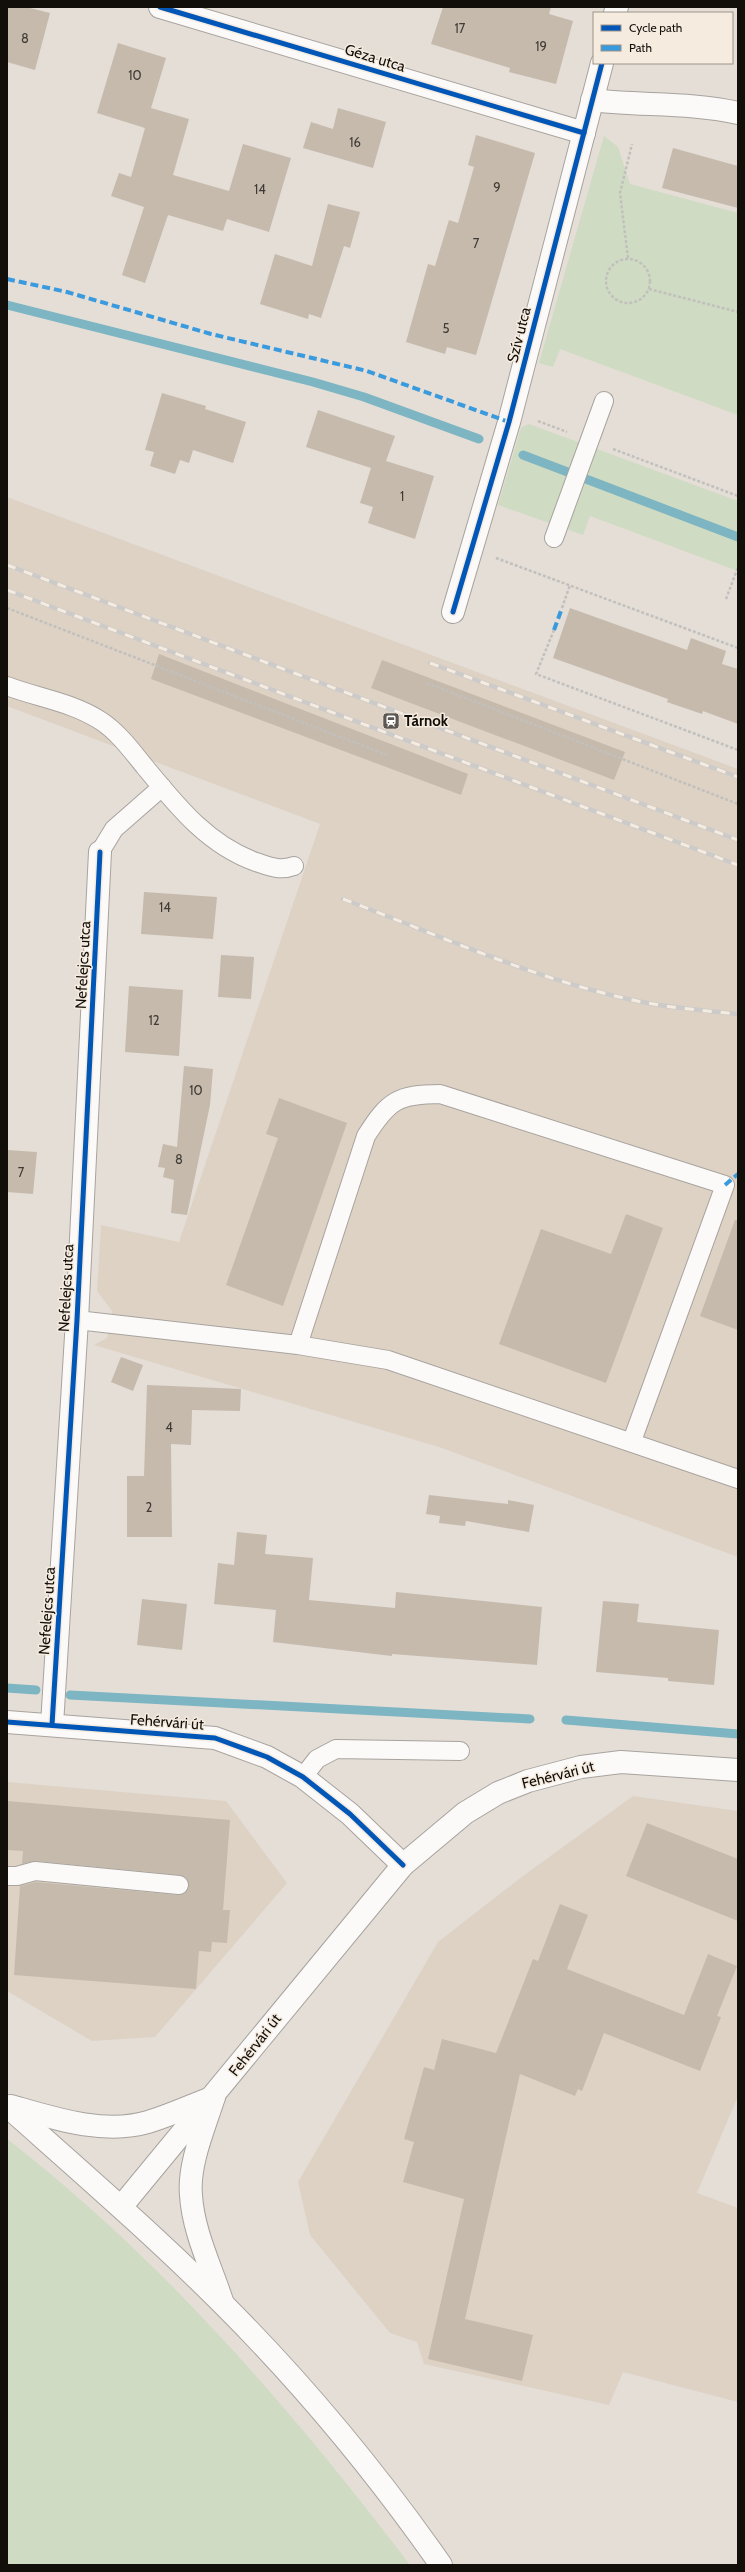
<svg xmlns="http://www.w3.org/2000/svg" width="745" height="2572" font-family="Cabin,sans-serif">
<rect width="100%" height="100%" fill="#e4ded7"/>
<g fill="#ded2c5">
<path d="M7 497 738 769V1557L439 1447 94 1345 107 1338 112 1311 97 1291 101 1225 179 1242 320 824 7 706Z"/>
<path d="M7 1782 226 1801 287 1883 155 2037 92 2041 7 1991Z"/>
<path d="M633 1796 738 1811V2096L697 2193 738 2208V2402L623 2372 609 2405 424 2364 417 2342 390 2333 310 2235 298 2182 438 1942 523 1876Z"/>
</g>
<g fill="#cfdbc2">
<path d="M604 136 618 147 630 184 738 213V415L560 349 553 367 539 363Z"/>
<path d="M529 424 738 501V571L590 516 583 535 498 505 521 428Z"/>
<path d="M7 2139C162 2259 292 2410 410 2565H7Z"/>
</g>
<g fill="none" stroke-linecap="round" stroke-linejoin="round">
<g stroke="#7db5c2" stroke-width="9">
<path d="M7 305 313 382 364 397 479 439"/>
<path d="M523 455 738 537"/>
<path d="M7 1688 36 1690"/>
<path d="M70 1695 530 1719"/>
<path d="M566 1720 738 1734"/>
</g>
</g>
<g fill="#c6baad">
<path d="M7 7H26L50 13 35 70 7 62Z"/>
<path d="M443 7H551L549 14 573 21 556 84 509 72 510 68 431 44Z"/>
<path d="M118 43 166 58 151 108 189 119 173 175 229 191 243 144 291 158 269 232 227 219 223 231 168 215 145 283 122 275 144 207 111 196 119 173 131 177 145 128 97 113Z"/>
<path d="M338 108 386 122 373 168 303 148 311 122 333 129Z"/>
<path d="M476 135 535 153 476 355 447 347 445 354 406 342 428 264 435 266 449 220 458 223 474 167 468 165Z"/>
<path d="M673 148 738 166V208L662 188Z"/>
<path d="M328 204 360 212 350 248 344 246 321 318 309 314 308 319 260 304 275 254 312 266Z"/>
<path d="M162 393 206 406 205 409 246 422 233 463 193 450 189 463 180 460 175 474 150 466 154 452 145 450Z"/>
<path d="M318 410 395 436 386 461 434 476 415 539 368 523 373 507 360 503 371 468 306 447Z"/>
<path d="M570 608 687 650 691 638 726 651 722 664 738 669V724L703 711 702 714 667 702 668 699 553 658Z"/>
<path d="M159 654 468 774 461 795 151 679Z"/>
<path d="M382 660 625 752 614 780 371 688Z"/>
<path d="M144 892 217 897 213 939 141 934Z"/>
<path d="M221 955 254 957 251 999 218 997Z"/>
<path d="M129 986 183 990 179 1056 125 1052Z"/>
<path d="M184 1066 213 1069 210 1105 187 1215 171 1213 174 1180 163 1177 165 1168 158 1167 163 1144 177 1147Z"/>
<path d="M279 1098 347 1123 283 1306 226 1285 278 1138 266 1134Z"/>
<path d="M7 1150 37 1152 33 1194 7 1192Z"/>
<path d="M626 1214 663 1228 606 1383 499 1344 541 1229 611 1254Z"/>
<path d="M735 1220H738V1330L700 1316Z"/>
<path d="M121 1357 143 1365 133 1391 111 1382Z"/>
<path d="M147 1385 241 1389 240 1411 192 1410 191 1445 171 1444 172 1537H127V1476H144Z"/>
<path d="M429 1495 508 1504V1500L534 1505 529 1532 466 1521 465 1526 439 1523 440 1516 426 1514Z"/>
<path d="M237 1532 267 1535 265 1554 313 1558 309 1600 395 1608 396 1592 542 1607 537 1665 392 1654V1656L273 1642 276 1610 214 1604 218 1563 234 1565Z"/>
<path d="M142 1599 187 1604 182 1650 137 1645Z"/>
<path d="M603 1601 639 1604 637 1622 719 1630 714 1685 668 1681V1678L596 1672Z"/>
<path d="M7 1801 230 1820 223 1910H230L227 1943 212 1942 211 1952 199 1951 196 1989 14 1975 20 1886 36 1882 178 1895 187 1891 189 1886 185 1877 180 1875 36 1861 22 1864 23 1851 7 1850Z"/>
<path d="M647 1823 738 1859V1921L626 1876Z"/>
<path d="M560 1904 588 1915 567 1969 684 2015 708 1954 737 1966 717 2016 721 2017 700 2071 604 2033 582 2091 578 2089 575 2096 520 2074 465 2319 533 2335 522 2381 428 2359 464 2199 403 2182 414 2142 404 2139 424 2067 434 2070 442 2039 496 2053 533 1959 538 1961Z"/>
</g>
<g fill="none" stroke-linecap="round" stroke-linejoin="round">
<defs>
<g id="lane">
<path d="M554 538 604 401"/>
<path d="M7 686C38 698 72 702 101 721 118 732 132 751 145 767 177 806 208 845 256 862 271 867 280 871 294 866"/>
<path d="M100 852 114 829 162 787"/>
<path d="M77 1320 298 1345 388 1360 738 1479"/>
<path d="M298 1345 366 1136C388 1101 398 1094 440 1094L725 1185 632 1441"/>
<path d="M303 1777 317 1759 336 1749 460 1751"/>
<path d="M7 1876H17L35 1871 179 1885"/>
</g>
<g id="street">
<path d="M160 7 584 133"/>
<path d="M615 13 617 7"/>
<path d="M592 100C641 106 689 102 738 113"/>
<path d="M453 612 509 422 602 63"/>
<path d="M7 1722 215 1738 267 1757 303 1777 350 1814 403 1865"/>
<path d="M52 1725 77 1320 100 852"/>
</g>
<path id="secondary" d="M121 2207 403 1865 465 1813 498 1793 528 1781 581 1767 621 1762 738 1770"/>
<g id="primary">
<path d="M214 2097C205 2126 188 2164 191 2195 193 2231 211 2267 222 2301"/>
<path d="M7 2106C80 2171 154 2235 223 2304 303 2384 376 2472 441 2565"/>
<path d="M11 2106C53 2118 104 2135 148 2122 171 2115 192 2105 214 2097"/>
</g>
</defs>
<use href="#lane" stroke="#a8a39e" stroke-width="20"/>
<use href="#street" stroke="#a8a39e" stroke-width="24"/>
<use href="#secondary" stroke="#a8a39e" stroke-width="24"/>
<use href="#primary" stroke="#a8a39e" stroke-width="24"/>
<g stroke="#c2c0bd" stroke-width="2.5" stroke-dasharray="3 2" stroke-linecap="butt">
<path d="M628 258 620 193 632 144"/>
<circle cx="628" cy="281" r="22"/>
<path d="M649 289 738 312"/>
<path d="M538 421 567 432"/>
<path d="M613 449 738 496"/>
<path d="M496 558 738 648"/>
<path d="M726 599 738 567"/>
<path d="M7 608 387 755"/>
<path d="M562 608 570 585"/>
<path d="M554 630 536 674 738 750"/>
<path d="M427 683 738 804"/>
</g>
<use href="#lane" stroke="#fbfaf9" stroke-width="18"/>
<use href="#street" stroke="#fbfaf9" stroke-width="22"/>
<use href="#secondary" stroke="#fbfaf9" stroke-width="22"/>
<use href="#primary" stroke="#fbfaf9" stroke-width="22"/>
<defs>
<g id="rail">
<path d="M7 565 738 840"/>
<path d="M7 590 738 865"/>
<path d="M430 663 738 777"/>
<path d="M343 899C441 936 538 981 642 1002 673 1008 706 1011 738 1014"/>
</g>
</defs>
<use href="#rail" stroke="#cccbc9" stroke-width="4.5"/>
<use href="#rail" stroke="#f6ebdf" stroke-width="3" stroke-dasharray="9" stroke-linecap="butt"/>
<g stroke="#3a9ade" stroke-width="4" stroke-dasharray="8 4" stroke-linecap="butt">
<path d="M7 279 67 292 211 334 367 371 509 422"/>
<path d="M554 630 562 608"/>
<path d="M725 1185 738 1174"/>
</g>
<defs>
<g id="cycleway">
<path d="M160 7 584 133"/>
<path d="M453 612 509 422 602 63"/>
<path d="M7 1722 215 1738 267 1757 303 1777 350 1814 403 1865"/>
<path d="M52 1725 77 1320 100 852"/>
</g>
</defs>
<use href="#cycleway" stroke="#f6ebdf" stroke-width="8"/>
<use href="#cycleway" stroke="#0057b8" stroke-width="5"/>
</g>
<defs>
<symbol id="station-square" viewBox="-11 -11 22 22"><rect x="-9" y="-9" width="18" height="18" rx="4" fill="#5c5752" stroke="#f6ebdf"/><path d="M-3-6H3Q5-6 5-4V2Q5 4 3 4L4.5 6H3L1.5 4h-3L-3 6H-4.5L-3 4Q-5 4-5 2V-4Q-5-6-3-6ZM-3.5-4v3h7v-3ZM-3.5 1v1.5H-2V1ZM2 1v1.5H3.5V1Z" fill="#fff"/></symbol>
</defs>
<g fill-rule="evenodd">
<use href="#station-square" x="381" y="711" width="20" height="20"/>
</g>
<g text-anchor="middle" stroke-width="3" stroke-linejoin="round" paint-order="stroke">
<g font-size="13" fill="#3f3a34">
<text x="460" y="33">17</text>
<text x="25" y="43">8</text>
<text x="541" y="51">19</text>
<text x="135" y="80">10</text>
<text x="355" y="147">16</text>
<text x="497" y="192">9</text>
<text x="260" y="194">14</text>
<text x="476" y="248">7</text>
<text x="446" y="333">5</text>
<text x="402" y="501">1</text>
<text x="165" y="912">14</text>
<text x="154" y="1025">12</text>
<text x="196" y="1095">10</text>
<text x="179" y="1164">8</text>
<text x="21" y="1177">7</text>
<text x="169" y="1432">4</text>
<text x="149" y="1512">2</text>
</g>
<g font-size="15" fill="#120f0b" stroke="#f6ebdf">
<text transform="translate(375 58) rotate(17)" y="5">Géza utca</text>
<text transform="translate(519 335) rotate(-76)" y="5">Szív utca</text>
<text transform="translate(83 965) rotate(-87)" y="5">Nefelejcs utca</text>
<text transform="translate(66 1288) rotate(-87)" y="5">Nefelejcs utca</text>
<text transform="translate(47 1611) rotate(-86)" y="5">Nefelejcs utca</text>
<text transform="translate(167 1722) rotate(4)" y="5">Fehérvári út</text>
<text transform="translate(558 1775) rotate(-14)" y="5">Fehérvári út</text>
<text transform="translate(255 2045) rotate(-52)" y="5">Fehérvári út</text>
</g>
<g font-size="15" font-weight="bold" fill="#120f0b" stroke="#f6ebdf" text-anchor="start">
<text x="404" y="726">Tárnok</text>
</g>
</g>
<rect width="745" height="2572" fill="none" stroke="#120f0b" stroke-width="16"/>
<rect x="593" y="12" width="140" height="52" fill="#f6ebdf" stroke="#9b938a"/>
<rect x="601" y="25" width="20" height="6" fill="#0057b8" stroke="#9b938a"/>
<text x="629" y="32" font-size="12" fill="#120f0b">Cycle path</text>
<rect x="601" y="45" width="20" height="6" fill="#3a9ade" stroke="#9b938a"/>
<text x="629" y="52" font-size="12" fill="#120f0b">Path</text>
</svg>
